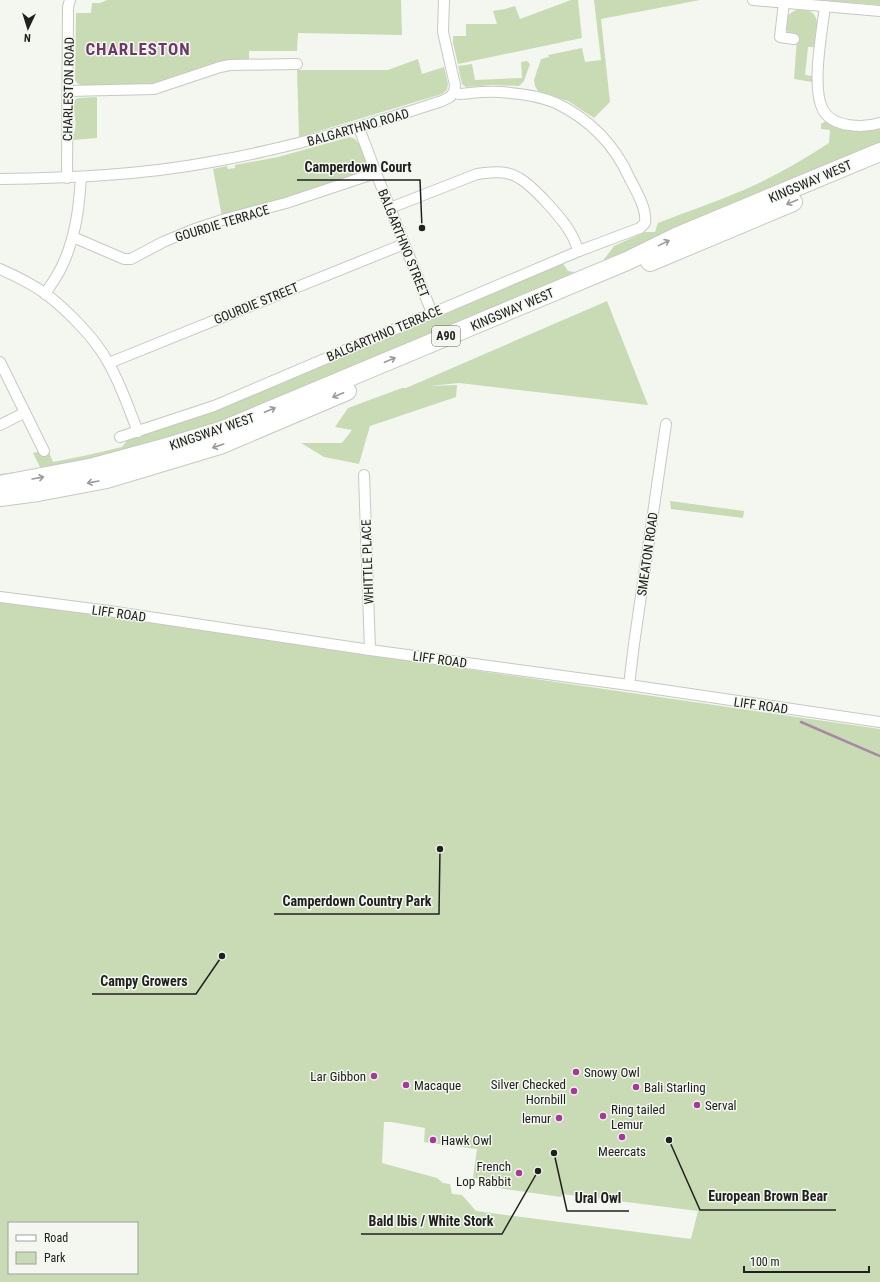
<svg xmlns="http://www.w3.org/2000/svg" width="880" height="1282" font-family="'Roboto Condensed',sans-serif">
<rect width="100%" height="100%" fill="#f3f7f0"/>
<g fill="#c8dbb5" fill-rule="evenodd">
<path d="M107 0H401L402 35 298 33 297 51H249V59L226 60 162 82 149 85H82L78 84 75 80 76 13H91L92 3H100Z"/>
<path d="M571 0H578L582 38 458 64 453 43V36H466V24H497L493 11 505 9 515 6 520 19Z"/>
<path d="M594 0H700L601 19 610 102 594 118 568 101 538 91 535 86 534 80 541 59 549 57 548 55 582 48 585 62 601 60Z"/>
<path d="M819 0H880V5Z"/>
<path d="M796 10C800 10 806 10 809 11 822 16 816 36 815 47H808L805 75 812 76V82L794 79 797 38 784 29C784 18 787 15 796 10Z"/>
<path d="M418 59 422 74 444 67 448 84 447 90 442 94 299 137 297 70H388Z"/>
<path d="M527 61 530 64 524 81 519 86 493 85 466 87 462 84 458 66 472 64 475 80 522 78 521 62Z"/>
<path d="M97 97V138L73 140C73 136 74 133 75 130 77 120 72 110 75 100L78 98Z"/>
<path d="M826 121 848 130H875L880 128V145L599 266 614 246 645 232H655L658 223C691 210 725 199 757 184 782 172 806 158 829 143L830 130 821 129V124Z"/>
<path d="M350 137 355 139 358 143 360 142 368 164 365 174 286 200 222 217 213 169 227 166 228 169 235 168V165L278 157Z"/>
<path d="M562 262 568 271 581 273 220 423 158 444 0 478V474L41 469 33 453 48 450 53 462 88 455 122 447 129 438Z"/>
<path d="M607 301 648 405 459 383 429 386 457 385 456 397 370 426 359 464 324 457 301 443H342L352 430 335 427 348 408 402 388H406Z"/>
<path d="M670 501 744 511 743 518 671 509Z"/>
<path d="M0 601 272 640 370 650 452 667 880 729V1282H0ZM384 1122H391L425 1128 424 1142 477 1149 473 1178 485 1180 484 1186 561 1197 562 1194 698 1211 691 1239 476 1211 462 1195 452 1194 450 1184 443 1183 437 1178 382 1163ZM9 1223H137V1273H9Z"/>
</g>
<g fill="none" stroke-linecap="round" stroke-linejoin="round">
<path stroke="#a889a4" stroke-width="2.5" d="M801 722 880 756"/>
<defs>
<g id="street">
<path d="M444 0 443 32 455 85 454 92"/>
<path d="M753 0 880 11"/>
<path d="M784 2 780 37 794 39"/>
<path d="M825 6C822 32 811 88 823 110 833 128 864 128 880 123"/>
<path d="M68 91 154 89 220 67 230 65 297 64"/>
<path d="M359 128 376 173 432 313"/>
<path d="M67 178 68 7 70 0"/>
<path d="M0 179C70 178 142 175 211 162 290 148 366 126 442 101L450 97 454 92"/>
<path d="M390 208 477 174C490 172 507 170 519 178 533 186 562 218 570 232 574 238 576 245 579 251"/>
<path d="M73 237 124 259H131L163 242 192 230 222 220 286 203 376 173"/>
<path d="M0 269C16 276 32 284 46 294 68 311 96 339 109 364 121 385 129 409 138 432"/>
<path d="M45 294C50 286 56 278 60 270 75 241 79 210 81 177"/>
<path d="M0 362 44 451"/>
<path d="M109 363 404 244"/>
<path d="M0 425 24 413"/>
<path d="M120 437 214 406 579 251 640 228 645 223C647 208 636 191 629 177 614 144 589 119 556 103 540 96 516 93 499 92 486 91 472 93 459 94L454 92"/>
<path d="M364 475 370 650"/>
<path d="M0 597 109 611 370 650 629 685 880 722"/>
<path d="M629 685 634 644 666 424"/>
</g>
<g id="highway">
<path d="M650 262 793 202"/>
<path d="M0 485 94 467 160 449 223 430 627 261 678 236 880 152"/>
<path d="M0 497 38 492 107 479 220 445 347 391"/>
</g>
</defs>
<use href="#street" stroke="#c6c9c3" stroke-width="12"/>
<use href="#highway" stroke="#c6c9c3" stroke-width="20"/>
<use href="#street" stroke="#fff" stroke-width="10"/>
<use href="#highway" stroke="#fff" stroke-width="18"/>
</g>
<defs><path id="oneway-shaft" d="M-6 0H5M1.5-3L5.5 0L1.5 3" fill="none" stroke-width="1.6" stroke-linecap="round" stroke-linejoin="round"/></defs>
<g stroke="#9b9b9a">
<use href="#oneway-shaft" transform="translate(792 202) rotate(157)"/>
<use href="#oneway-shaft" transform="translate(664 243) rotate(-26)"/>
<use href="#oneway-shaft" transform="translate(390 360) rotate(-23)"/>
<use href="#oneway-shaft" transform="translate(338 395) rotate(157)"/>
<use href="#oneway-shaft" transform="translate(270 410) rotate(-23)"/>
<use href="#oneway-shaft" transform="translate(218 446) rotate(161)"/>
<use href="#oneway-shaft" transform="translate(38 478) rotate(-10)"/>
<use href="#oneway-shaft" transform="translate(93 482) rotate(170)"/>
</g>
<g fill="#a4399a" stroke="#f3f7f0" stroke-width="1.5">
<circle cx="576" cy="1072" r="4"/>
<circle cx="374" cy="1076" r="4"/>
<circle cx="406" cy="1085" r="4"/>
<circle cx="636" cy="1087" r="4"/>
<circle cx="574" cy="1091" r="4"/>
<circle cx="697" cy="1105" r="4"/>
<circle cx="603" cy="1116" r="4"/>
<circle cx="559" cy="1118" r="4"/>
<circle cx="622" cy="1137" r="4"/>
<circle cx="433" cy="1140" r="4"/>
<circle cx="519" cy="1173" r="4"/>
</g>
<g text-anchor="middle" stroke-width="3" stroke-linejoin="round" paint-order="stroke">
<rect fill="#f3f7f0" stroke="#5f615e" stroke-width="1" x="432" y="326" width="28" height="20" rx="3"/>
<g font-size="12" font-weight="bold" fill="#20211f">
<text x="446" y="340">A90</text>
</g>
<g font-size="13" fill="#20211f" stroke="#f3f7f0">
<text transform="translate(68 89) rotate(-89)" y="5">CHARLESTON ROAD</text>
<text transform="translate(358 127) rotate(-16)" y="5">BALGARTHNO ROAD</text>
<text transform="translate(810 181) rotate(-23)" y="5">KINGSWAY WEST</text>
<text transform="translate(222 223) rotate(-17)" y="5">GOURDIE TERRACE</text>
<text transform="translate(404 243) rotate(68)" y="5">BALGARTHNO STREET</text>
<text transform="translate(256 303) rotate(-22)" y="5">GOURDIE STREET</text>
<text transform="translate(512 309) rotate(-23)" y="5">KINGSWAY WEST</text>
<text transform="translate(384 333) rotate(-23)" y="5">BALGARTHNO TERRACE</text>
<text transform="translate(212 431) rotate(-19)" y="5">KINGSWAY WEST</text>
<text transform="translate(647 554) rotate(-82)" y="5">SMEATON ROAD</text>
<text transform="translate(367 562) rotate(-92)" y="5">WHITTLE PLACE</text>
<text transform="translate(119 613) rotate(8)" y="5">LIFF ROAD</text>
<text transform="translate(440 659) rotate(8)" y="5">LIFF ROAD</text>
<text transform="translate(761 705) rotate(8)" y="5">LIFF ROAD</text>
</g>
<g font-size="13" fill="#20211f" stroke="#f3f7f0" text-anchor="start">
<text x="584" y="1077">Snowy Owl</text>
<text x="366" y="1081" text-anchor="end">Lar Gibbon</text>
<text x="566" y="1089" text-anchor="end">Silver Checked<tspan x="566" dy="15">Hornbill</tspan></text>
<text x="414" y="1090">Macaque</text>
<text x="644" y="1092">Bali Starling</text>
<text x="705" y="1110">Serval</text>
<text x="611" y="1114">Ring tailed<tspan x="611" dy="15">Lemur</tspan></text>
<text x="551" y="1123" text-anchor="end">lemur</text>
<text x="441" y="1145">Hawk Owl</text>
<text x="622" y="1156" text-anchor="middle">Meercats</text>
<text x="511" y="1171" text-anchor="end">French<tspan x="511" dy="15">Lop Rabbit</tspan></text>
</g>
<g font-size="17" font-weight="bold" letter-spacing="1" fill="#6d3867" stroke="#f3f7f0">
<text x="138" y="55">CHARLESTON</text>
</g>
</g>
<path fill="none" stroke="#20211f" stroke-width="1.5" d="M422 228L420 180H297M440 849L439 914H274M222 956L196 994H92M669 1140L700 1210H836M554 1153L567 1211H629M538 1171L502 1234H361"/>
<g fill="#20211f" stroke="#f3f7f0" stroke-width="1.5">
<circle cx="422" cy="228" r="4"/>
<circle cx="440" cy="849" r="4"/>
<circle cx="222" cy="956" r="4"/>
<circle cx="669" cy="1140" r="4"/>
<circle cx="554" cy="1153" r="4"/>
<circle cx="538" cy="1171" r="4"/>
</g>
<g font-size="14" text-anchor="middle" font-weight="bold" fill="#20211f" stroke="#f3f7f0" stroke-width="3" stroke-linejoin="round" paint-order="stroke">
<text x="358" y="172">Camperdown Court</text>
<text x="357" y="906">Camperdown Country Park</text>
<text x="144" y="986">Campy Growers</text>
<text x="768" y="1201">European Brown Bear</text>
<text x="598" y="1203">Ural Owl</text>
<text x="431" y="1226">Bald Ibis / White Stork</text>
</g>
<rect x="8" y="1222" width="130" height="52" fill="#f3f7f0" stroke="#9fa19c"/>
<rect x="16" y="1235" width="20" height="6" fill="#ffffff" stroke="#9fa19c"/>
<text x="44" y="1242" font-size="12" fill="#20211f">Road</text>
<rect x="16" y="1252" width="20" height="12" fill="#c8dbb5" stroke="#9fa19c"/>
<text x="44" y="1262" font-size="12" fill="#20211f">Park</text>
<g transform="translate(28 28) rotate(184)" stroke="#f3f7f0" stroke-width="3" paint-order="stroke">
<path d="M0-3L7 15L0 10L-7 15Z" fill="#20211f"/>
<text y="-6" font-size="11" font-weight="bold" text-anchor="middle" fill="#20211f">N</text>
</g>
<path d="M744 1266v6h125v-6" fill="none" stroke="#20211f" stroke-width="2"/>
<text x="750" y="1266" font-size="12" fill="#20211f" stroke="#f3f7f0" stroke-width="3" paint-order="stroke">100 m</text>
</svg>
